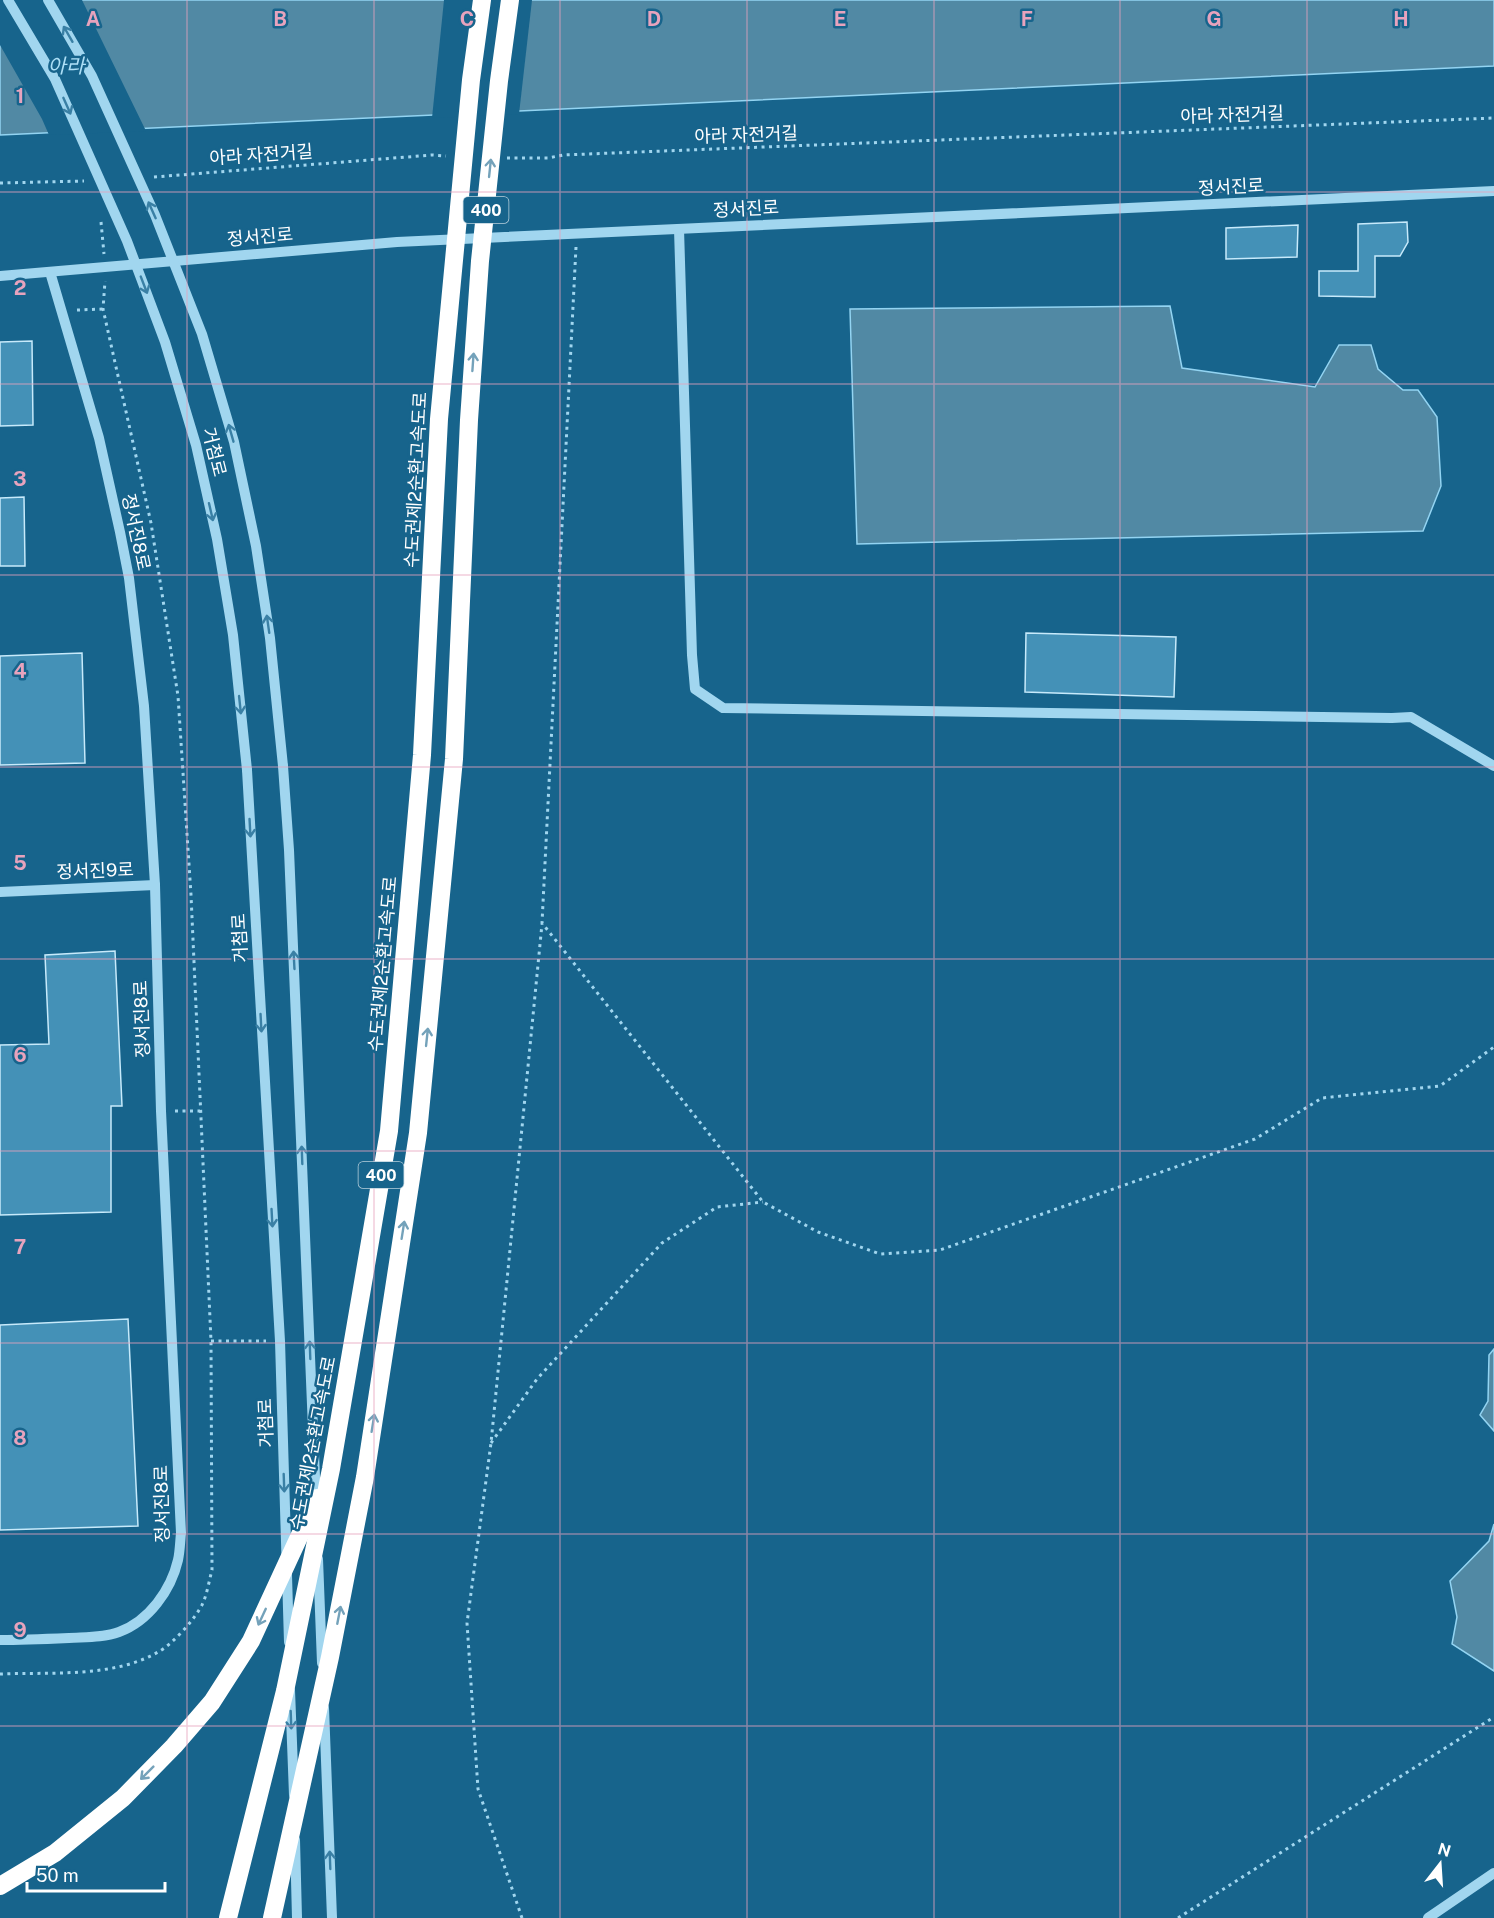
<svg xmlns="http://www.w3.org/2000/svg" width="1494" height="1918" font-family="'Public Sans','Noto Sans KR',sans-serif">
<rect width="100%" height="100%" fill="#17648c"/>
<g fill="#5189a4" stroke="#93d4f2" stroke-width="1.5">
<path d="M0 0H1494V66L0 135Z"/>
<path d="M1170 306 1182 368 1315 387 1339 345H1371L1378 369 1403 390H1418L1437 417 1441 486 1423 531 857 544 850 309Z"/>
<path d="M1494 1349V1431L1480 1415 1488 1401 1489 1355Z"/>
<path d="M1494 1524V1671L1452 1644 1457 1617 1450 1581 1489 1541Z"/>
</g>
<g fill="#17648c">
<path d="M0 0H82L146 131 49 135 42 119 0 45Z"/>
<path d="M444 0H532L519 114 432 118Z"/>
</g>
<g fill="#4491b7" stroke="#c7eafb" stroke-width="1.5">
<path d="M1407 222 1408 242 1400 256H1375V297L1319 296V271H1358V224Z"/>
<path d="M1298 225 1297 257 1226 259V228Z"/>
<path d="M32 341 33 425 0 426V342Z"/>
<path d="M24 497 25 566H0V498Z"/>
<path d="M1026 633 1176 637 1174 697 1025 692Z"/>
<path d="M82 653 85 763 0 765V656Z"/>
<path d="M115 951 122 1106H111V1212L0 1215V1045L49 1044 45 955Z"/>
<path d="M128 1319 138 1526 0 1530V1325Z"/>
</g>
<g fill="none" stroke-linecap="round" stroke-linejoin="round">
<g stroke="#a1d6ef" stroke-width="3" stroke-dasharray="3 4.5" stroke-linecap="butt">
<path d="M507 158H548L563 155 1494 118"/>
<path d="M154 177 432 155 446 156"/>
<path d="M0 183 84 181"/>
<path d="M101 222 104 254"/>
<path d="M576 247 542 923 763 1202 818 1232 880 1254 940 1250 1255 1139 1322 1098 1440 1086 1494 1047"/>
<path d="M77 310 103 309"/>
<path d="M175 1111H200"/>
<path d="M211 1341H266"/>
<path d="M491 1443 537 1379 662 1243 717 1207 763 1202"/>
<path d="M0 1674C49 1672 114 1678 158 1652 173 1644 194 1620 202 1605 207 1595 209 1581 212 1570L211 1341 191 895 178 696 151 523 103 309 105 281"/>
<path d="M522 1918 478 1789 467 1623 491 1443 542 924"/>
<path d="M1178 1918 1494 1717"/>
</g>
<g stroke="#a1d6ef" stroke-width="10">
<path d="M679 229 692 655 695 689 723 708 1392 718 1411 717 1494 766"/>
<path d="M0 276 397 242 1494 191"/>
<path d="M283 766 289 850 316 1501"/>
<path d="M247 770 280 1341 289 1642"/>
<path d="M0 892 155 885"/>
<path d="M318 1559 322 1663"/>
<path d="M0 1640C23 1640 46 1639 69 1638 85 1637 103 1638 119 1632 149 1621 171 1590 178 1560 180 1551 180 1542 181 1533L161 1111 155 885 144 706 129 578 120 532 99 438 50 272"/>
<path d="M290 1690 294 1795"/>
<path d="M324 1708 332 1918"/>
<path d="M295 1840 297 1918"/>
<path d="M1428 1918 1494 1873"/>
</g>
<g stroke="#a1d6ef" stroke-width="10">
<path d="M8 0 55 79 127 241 165 342 196 445 217 539 233 635 247 770"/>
<path d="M48 0 92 76 155 215 202 334 234 442 256 546 270 638 283 766"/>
</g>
<g stroke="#fff" stroke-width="18">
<path d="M0 1886 55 1853 123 1798 174 1746 212 1702 251 1641 317 1498"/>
<path d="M228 1918 285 1691 331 1469 389 1131 422 755 439 419 471 80 482 0"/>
<path d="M272 1918 330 1657 365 1477 418 1133 454 759 469 420 480 261 499 81 510 0"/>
</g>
</g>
<defs><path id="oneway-shaft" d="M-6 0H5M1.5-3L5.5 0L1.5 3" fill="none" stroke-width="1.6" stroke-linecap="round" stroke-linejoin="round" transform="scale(1.5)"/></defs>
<g stroke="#3a80a5">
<use href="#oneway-shaft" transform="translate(68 34) rotate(-120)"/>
<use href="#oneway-shaft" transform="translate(67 106) rotate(66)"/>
<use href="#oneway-shaft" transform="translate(152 210) rotate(-114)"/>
<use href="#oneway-shaft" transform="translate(144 285) rotate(69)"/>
<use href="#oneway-shaft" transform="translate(231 433) rotate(-106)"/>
<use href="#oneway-shaft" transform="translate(211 512) rotate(77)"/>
<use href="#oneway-shaft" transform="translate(268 624) rotate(-98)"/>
<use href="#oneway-shaft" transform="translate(240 705) rotate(84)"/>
<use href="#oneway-shaft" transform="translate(250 828) rotate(87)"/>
<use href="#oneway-shaft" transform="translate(294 960) rotate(-93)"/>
<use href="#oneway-shaft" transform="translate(261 1023) rotate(87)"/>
<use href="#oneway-shaft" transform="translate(302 1155) rotate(-92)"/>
<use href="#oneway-shaft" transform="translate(272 1218) rotate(87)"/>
<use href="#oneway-shaft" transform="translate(310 1350) rotate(-92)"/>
<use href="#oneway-shaft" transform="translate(284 1483) rotate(88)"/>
<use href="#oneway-shaft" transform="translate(291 1720) rotate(88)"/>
<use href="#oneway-shaft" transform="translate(330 1860) rotate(-92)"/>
</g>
<g stroke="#74a2ba">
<use href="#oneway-shaft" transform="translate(490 168) rotate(-84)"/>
<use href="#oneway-shaft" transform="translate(473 362) rotate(-86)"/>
<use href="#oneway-shaft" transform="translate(427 1037) rotate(-84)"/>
<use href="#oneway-shaft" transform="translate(403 1230) rotate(-81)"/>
<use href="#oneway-shaft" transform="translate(373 1423) rotate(-81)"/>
<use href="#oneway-shaft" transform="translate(339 1615) rotate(-79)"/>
<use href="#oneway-shaft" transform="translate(262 1617) rotate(115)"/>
<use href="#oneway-shaft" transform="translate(147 1773) rotate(135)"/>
</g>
<path fill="none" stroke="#e7a3bd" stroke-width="1.5" stroke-opacity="0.55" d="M187 0V1918M374 0V1918M560 0V1918M747 0V1918M934 0V1918M1120 0V1918M1307 0V1918M0 192H1494M0 384H1494M0 575H1494M0 767H1494M0 959H1494M0 1151H1494M0 1343H1494M0 1534H1494M0 1726H1494"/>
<g text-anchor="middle" stroke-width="5" stroke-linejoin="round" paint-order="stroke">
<g fill="#17648c" stroke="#b9d0dc" stroke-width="1.5">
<rect x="463.5" y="197" width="45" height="26" rx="4.5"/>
<rect x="358.5" y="1162" width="45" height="26" rx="4.5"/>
</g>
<g font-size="16" font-weight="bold" fill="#fff">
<text x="486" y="216">400</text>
<text x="381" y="1181">400</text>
</g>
<g font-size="18" fill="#fff" stroke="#17648c">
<text transform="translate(1232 115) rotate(-2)" y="6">아라 자전거길</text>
<text transform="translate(746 135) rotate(-2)" y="6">아라 자전거길</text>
<text transform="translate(261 155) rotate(-4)" y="6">아라 자전거길</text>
<text transform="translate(1231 187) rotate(-3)" y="6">정서진로</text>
<text transform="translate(746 209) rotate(-3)" y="6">정서진로</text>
<text transform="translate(260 237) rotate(-5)" y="6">정서진로</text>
<text transform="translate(214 452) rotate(76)" y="6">거첨로</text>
<text transform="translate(416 480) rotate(-87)" y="6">수도권제2순환고속도로</text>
<text transform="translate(136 532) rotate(78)" y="6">정서진8로</text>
<text transform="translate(95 871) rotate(-2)" y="6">정서진9로</text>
<text transform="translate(240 938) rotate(-93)" y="6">거첨로</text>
<text transform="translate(383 964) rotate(-85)" y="6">수도권제2순환고속도로</text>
<text transform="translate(142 1019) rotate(-92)" y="6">정서진8로</text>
<text transform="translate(266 1423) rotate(-92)" y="6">거첨로</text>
<text transform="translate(313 1443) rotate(-79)" y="6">수도권제2순환고속도로</text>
<text transform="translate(162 1504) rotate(-91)" y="6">정서진8로</text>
</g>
<g font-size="20" font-style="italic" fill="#addff6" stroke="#17648c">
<text x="66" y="73">아라</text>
</g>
</g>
<g font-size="20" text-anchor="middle" font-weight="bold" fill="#e7a3bd" stroke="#17648c" stroke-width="5" stroke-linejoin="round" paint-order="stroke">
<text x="93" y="26">A</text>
<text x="280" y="26">B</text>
<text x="467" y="26">C</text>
<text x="654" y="26">D</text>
<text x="840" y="26">E</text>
<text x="1027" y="26">F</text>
<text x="1214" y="26">G</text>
<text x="1401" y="26">H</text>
<text x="20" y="103">1</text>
<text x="20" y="295">2</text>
<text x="20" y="486">3</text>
<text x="20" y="678">4</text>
<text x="20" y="870">5</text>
<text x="20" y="1062">6</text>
<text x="20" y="1254">7</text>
<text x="20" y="1445">8</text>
<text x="20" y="1637">9</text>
</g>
<g transform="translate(1440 1864) rotate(17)" stroke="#17648c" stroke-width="4.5" paint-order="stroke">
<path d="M0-4.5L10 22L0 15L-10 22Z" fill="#ffffff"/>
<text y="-9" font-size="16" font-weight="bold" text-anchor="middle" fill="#ffffff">N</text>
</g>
<path d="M27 1882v9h138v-9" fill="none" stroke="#ffffff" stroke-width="3"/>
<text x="36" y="1882" font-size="18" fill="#ffffff" stroke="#17648c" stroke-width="4.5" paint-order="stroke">50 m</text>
</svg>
